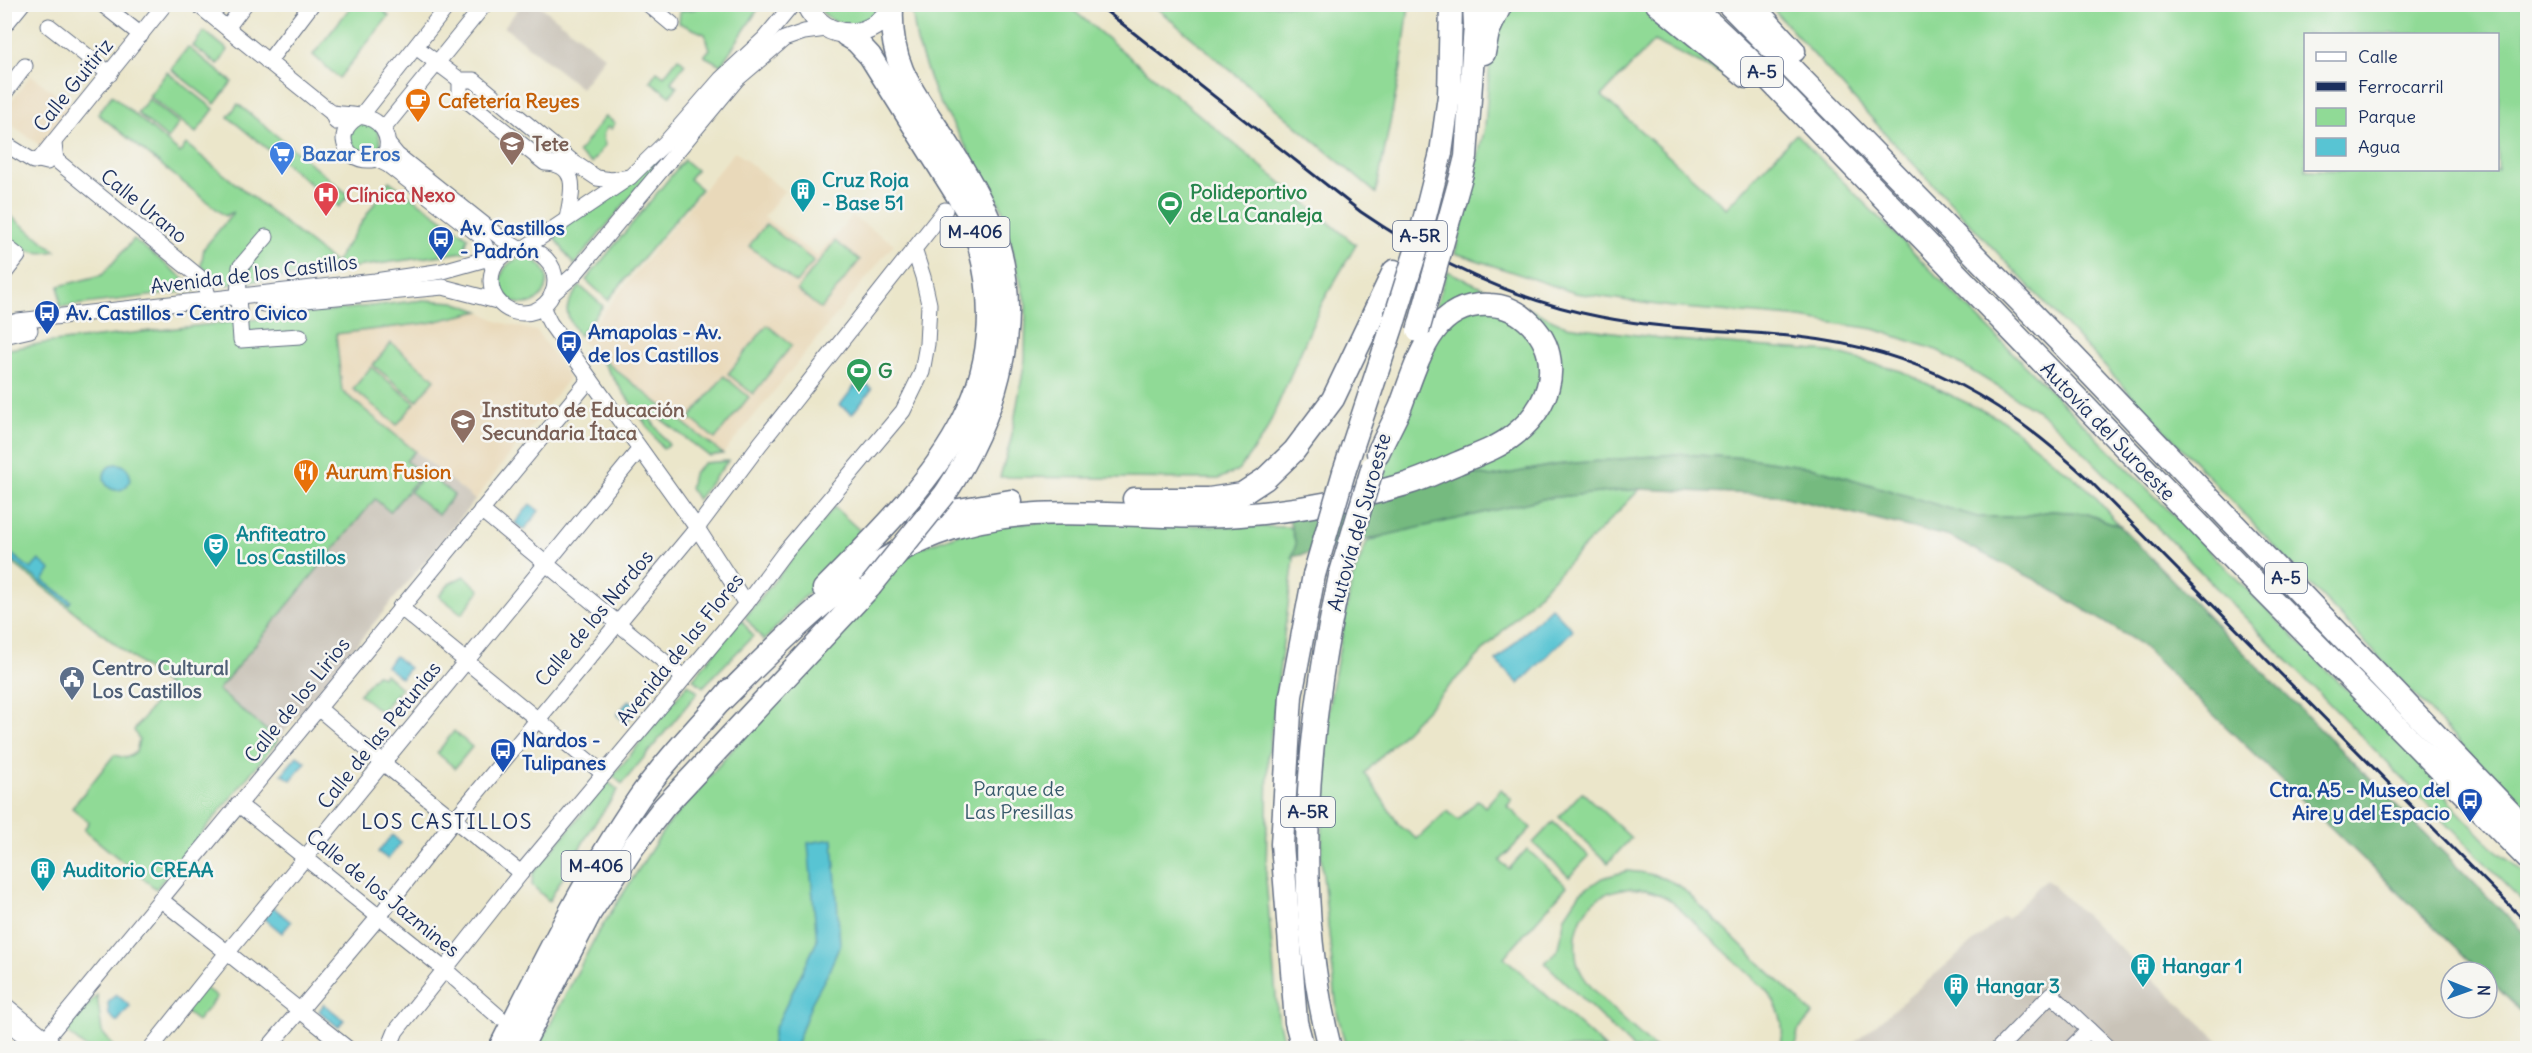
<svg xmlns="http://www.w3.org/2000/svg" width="2532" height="1053" font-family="Delius,sans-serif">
<rect width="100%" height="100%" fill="#f6f6f2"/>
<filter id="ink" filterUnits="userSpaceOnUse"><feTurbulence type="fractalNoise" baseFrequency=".0167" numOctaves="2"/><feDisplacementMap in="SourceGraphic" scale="12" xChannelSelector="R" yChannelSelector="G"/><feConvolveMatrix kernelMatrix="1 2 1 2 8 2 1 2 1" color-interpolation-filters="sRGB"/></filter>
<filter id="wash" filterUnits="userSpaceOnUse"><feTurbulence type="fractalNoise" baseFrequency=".008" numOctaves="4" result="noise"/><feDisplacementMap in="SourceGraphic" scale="24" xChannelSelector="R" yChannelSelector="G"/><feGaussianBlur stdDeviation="1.35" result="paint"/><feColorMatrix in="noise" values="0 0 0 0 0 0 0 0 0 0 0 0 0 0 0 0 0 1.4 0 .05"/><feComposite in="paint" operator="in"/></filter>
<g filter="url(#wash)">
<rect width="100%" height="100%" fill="#ebe6ca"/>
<g fill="#e9d9ba">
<path d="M31 75 72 107 41 146 5 120 4 111Z"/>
<path d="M735 151 784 191 764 217 817 256 852 216 894 244 723 454 580 341Z"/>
<path d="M480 311 499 322 537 331 569 378 475 500 342 391 335 334 448 320Z"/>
</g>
<g fill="#c9c3b8">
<path d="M522 4 539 5 605 57 581 88 504 27Z"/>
<path d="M415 451 475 500 278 740 218 691Z"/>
<path d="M2046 879 2227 1048H1848L2003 917 2007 919Z"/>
</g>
<g fill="#90da96" stroke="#56847a" stroke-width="1.5" fill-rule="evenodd">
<path d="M353 4 392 5 385 13 389 16 339 78 313 55Z"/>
<path d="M1509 4 1646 5 1752 85 1750 88 1654 41 1602 96 1726 208 1796 134 2434 778 2449 802 2492 847 2527 875V906L2070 438 2041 413 1939 351 1874 329 1793 317 1671 307 1575 293 1455 253 1485 127 1490 59Z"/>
<path d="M699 5H761L721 65 704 56 710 49 705 34 679 23 680 11 695 9Z"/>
<path d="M817 5H883C864 28 835 33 817 5Z"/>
<path d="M911 5H1067L1356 245 1322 303 1265 434 1238 471 1218 479 1000 477 1011 439 1025 360 1026 305 1002 208 935 94 917 42Z"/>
<path d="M1153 5H1409L1401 68 1376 193Z"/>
<path d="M1769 5H2527V814L1892 141ZM2498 34V170H2306V34Z"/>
<path d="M204 31 228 50 218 65 193 46Z"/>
<path d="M188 47 232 82 215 104 171 69Z"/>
<path d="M678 58 685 64 671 82 677 87 670 96 650 81 657 71 664 76Z"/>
<path d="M167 72 214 109 196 133 149 96Z"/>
<path d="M112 95 180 153 186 144 335 263 389 181 468 237 464 252 227 285 201 266 204 248 234 212 225 216 98 114Z"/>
<path d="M149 99 179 123 168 139 137 113Z"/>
<path d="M238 104 349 195 339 207 228 117Z"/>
<path d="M605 116 615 123 611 129 608 127C602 132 602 138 605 145L592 163 578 153Z"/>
<path d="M358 120 377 129 381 144 373 153H358L346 133Z"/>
<path d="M670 149 574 265 552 234Z"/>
<path d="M684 160 696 170 689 179 701 189 608 300 586 280Z"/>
<path d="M4 211 56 251C32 256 23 250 5 236Z"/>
<path d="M766 224 814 261 796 283 749 246Z"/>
<path d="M134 239 198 290 60 307 59 286 102 275Z"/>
<path d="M835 241 860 260 821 309 797 290Z"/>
<circle cx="524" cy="281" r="23"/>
<path d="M1447 271 1566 326 1676 340 1831 352 1901 371 2004 421 2087 488 2120 526 2084 513 2051 511 2018 517H1977L1815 468 1747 458 1677 454 1555 465 1491 477 1461 471 1378 494Z"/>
<path d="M580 286 603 306 579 336C564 311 562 310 580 286Z"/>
<path d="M424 300 454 302 480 311 428 323 336 334 342 391 415 451 406 461 422 474 390 512 375 499 218 690 278 740 156 889 84 830 89 822 72 808 114 755 126 758 136 752 139 740 134 730 168 686 5 557 4 350 45 343Z"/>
<path d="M767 325 792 345 753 394 728 374Z"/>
<path d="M391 343 435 379 417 401 373 365Z"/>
<path d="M598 356 723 454 709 456 649 410 645 412 669 445 663 449Z"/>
<path d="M371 367 415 403 397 425 353 389Z"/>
<path d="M724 376 749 397 715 439 690 418Z"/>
<path d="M728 461 697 500 690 488 693 474 704 463Z"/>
<path d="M426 472 454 495 438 515 410 492Z"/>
<path d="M1640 489 1365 773 1399 825 1417 839 1447 811 1458 820 1478 800 1485 807 1501 789 1512 800 1507 806 1531 828 1500 861 1509 869 1527 849 1567 886 1504 957 1605 1048H1346L1337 1012 1321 856 1329 705 1352 580 1367 542 1388 534 1547 498Z"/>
<path d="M834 507 867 537 798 603 764 641 745 617Z"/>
<path d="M1088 521 1174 525 1291 527 1296 544 1268 757 1266 879 1278 1019 1285 1048H538L596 936 665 828 774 701 912 551 985 524Z"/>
<path d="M464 576 480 590 462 614 439 596 450 583Z"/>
<path d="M741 619 753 636 703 687 693 679Z"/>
<path d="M377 674 382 677 385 674 401 688 381 712 359 694Z"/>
<path d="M688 684 698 692 622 784 613 776Z"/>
<path d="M454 731 472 747 455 768 437 753Z"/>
<path d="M608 782 618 790 591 829 549 901 532 885 533 873Z"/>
<path d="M1582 792 1631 838 1608 863 1559 817Z"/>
<path d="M1553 822 1589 856 1569 877 1533 843Z"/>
<path d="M1627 871C1647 872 1663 876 1680 886L1813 1014 1798 1031 1795 1048H1780C1786 1027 1780 1007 1766 990L1669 899C1631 878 1584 888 1576 936 1575 948 1575 962 1581 972 1592 994 1636 1030 1655 1048H1633L1545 963 1559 948 1565 916 1580 893 1602 878Z"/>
<path d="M204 987 217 997 197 1021 184 1011Z"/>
<path d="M97 995 102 1032 115 1048H86L65 1031Z"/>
</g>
<path fill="#74ba7f" stroke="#48746e" stroke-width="1.5" d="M1677 454 1747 458 1815 468 1977 517H2018L2051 511 2084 513 2120 526 2214 623 2527 936V1017L2487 978V972H2481L2139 643 2036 580 1950 537 1777 495 1640 489 1547 498 1292 557 1296 544 1288 516 1461 471 1491 477 1555 465Z"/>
<g fill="#58c4d3" stroke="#3a7a98" stroke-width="1.5">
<path d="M860 379 872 389 852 414 840 405Z"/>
<circle cx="117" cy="477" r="13"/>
<path d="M530 504 539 511 524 530 515 523Z"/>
<path d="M5 549 31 569 39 560 51 570 43 580 71 601 69 604 5 554Z"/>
<path d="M1551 607 1573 630 1519 684 1496 661Z"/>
<path d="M395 656 409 668 401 678 386 666Z"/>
<path d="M629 700 638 707 626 723 617 715Z"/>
<path d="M297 756 306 762 291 780 282 774Z"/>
<path d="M392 835 401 843 388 859 378 852Z"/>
<path d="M833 839 840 945 827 975 812 1002 795 1048H771L774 1030 817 941 808 843Z"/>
<path d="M273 907 291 922 282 933 264 918Z"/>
<path d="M116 994 130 1006 117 1022 109 1015 108 1003Z"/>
<path d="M324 1004 344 1020 338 1027 319 1011Z"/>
</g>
</g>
<g filter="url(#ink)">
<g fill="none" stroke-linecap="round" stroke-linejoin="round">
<defs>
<g id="minor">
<path d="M102 4 141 35"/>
<path d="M197 4 332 113 336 122"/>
<path d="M648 4 672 24"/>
<path d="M4 26 22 4"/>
<path d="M49 26 110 74"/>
<path d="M227 28 245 4"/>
<path d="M416 47 460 80"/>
<path d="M268 62 312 4"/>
<path d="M4 94 25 66"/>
<path d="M332 113C344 115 361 114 373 120 389 128 396 158 371 160 342 162 333 128 361 116L449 4"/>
<path d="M384 128 485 4"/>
<path d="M4 143 33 161 39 160 47 162"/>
<path d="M54 144 56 160 67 169 198 276 204 282 212 309"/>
<path d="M388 144 397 155 501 238 519 249"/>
<path d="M376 159 388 165 479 235 485 245 492 266"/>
<path d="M39 160 165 4"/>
<path d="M567 219C571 196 582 164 545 163L460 95V80H474L573 162 597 178 612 180 630 177"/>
<path d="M266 237 240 267 238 297 241 340 300 336"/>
<path d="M4 245 18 256 4 274"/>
<path d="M523 249 630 177 667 141 721 79 764 39 793 4"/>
<circle cx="523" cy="281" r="32"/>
<path d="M552 294 574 275 737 79 784 39 804 32 826 29"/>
<path d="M263 304 443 287 497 301"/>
<path d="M542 307 550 323 697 528 746 604"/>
<path d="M4 325 18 321 375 281 443 271 507 253"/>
<path d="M4 336 30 330"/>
<path d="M481 510 683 677"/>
<path d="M400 607 604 774"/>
<path d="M318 708 383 763 521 873"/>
<path d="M238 804 444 969 499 1017"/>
<path d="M160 899 347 1048"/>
<path d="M4 1004 58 1048"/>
<path d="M4 1020 39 1048"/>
<path d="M38 1048 590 379"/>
<path d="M151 1048 227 953 640 449"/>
<path d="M268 1048 377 919 455 819 697 528 760 444 945 210"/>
<path d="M389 1048 396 1031 521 873 746 604 784 553 903 411 922 372 927 344 929 304 923 277 914 249"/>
<path d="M1999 1048 2051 994 2108 1048"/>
<path d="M2071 1048 2089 1030"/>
</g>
<path id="major" d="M806 4C824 44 875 42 893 4"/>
<g id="highway">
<path d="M1657 4 1747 77"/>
<path d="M1686 4 1713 25 1752 62 2247 574 2528 859"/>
<path d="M1728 4 2057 339 2528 831"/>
<path d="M1751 4 1794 51"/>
<path d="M892 8C889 73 920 99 952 151 970 180 988 211 998 244 1023 331 993 422 945 494"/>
<path d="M1484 53 1488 32 1501 4"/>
<path d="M1441 153 1449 96 1451 4"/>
<path d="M1462 173 1466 157 1475 25 1474 4"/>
<path d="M1344 472 1395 318"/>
<path d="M1134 499H1209L1242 494 1265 479 1294 451 1333 399 1394 271"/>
<path d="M918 523 941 513 1011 501"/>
<path d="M824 589C935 477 1032 384 969 214L870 56 856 41 846 35"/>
<path d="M721 701C785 638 850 567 936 534 1034 496 1139 523 1240 515 1296 511 1353 500 1406 484 1424 479 1441 470 1458 463 1477 455 1498 448 1514 435 1535 419 1552 393 1550 366 1549 335 1521 306 1490 305 1431 301 1417 364 1400 408 1393 423 1385 438 1378 453"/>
<path d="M500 1048C543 963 585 877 639 798 666 759 700 726 730 690"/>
<path d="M521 1048 590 913 634 846 664 807 870 587"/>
<path d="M1303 1048 1296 1022 1282 844 1291 696 1314 575"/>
<path d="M1330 1048C1291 893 1307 730 1340 576"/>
</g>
</defs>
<use href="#minor" stroke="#646f84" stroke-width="17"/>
<use href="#major" stroke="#646f84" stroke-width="22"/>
<use href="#highway" stroke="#646f84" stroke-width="25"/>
<use href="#minor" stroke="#fff" stroke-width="15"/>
<use href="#major" stroke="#fff" stroke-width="20"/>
<use href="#highway" stroke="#fff" stroke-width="22"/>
<path stroke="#1b2f5e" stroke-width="3" d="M1097 4 1361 212C1434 262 1514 300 1601 317 1666 330 1733 330 1799 337 1919 350 2004 400 2090 481L2528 924"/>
<defs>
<g id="highway-bridge">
<path d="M1395 318 1417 248 1441 153"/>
<path d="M1418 331 1462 173"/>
<path d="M1314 575 1344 472"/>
<path d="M1340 576 1373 466"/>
<path d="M870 587 945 494"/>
</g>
</defs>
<use href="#highway-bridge" stroke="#646f84" stroke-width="25" stroke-linecap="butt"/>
<use href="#highway-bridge" stroke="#fff" stroke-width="22"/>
</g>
</g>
<defs>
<symbol id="cafe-pin" viewBox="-11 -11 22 30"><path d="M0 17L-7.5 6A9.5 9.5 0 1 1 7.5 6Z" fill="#e8710a" stroke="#f6f6f2"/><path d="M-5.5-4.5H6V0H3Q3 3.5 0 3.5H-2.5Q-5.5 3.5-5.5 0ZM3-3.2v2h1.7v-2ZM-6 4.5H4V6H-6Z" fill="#fff"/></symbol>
<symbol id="school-pin" viewBox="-11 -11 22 30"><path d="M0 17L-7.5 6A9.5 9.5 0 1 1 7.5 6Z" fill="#8d6e63" stroke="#f6f6f2"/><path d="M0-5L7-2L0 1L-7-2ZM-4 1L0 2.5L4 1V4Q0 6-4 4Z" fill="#fff"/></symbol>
<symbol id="supermarket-pin" viewBox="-11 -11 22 30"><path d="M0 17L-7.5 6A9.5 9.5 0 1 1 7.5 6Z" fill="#3f7fe0" stroke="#f6f6f2"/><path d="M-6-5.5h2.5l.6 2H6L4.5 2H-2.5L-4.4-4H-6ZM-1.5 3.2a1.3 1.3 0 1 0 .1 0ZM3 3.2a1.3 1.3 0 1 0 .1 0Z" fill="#fff"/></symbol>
<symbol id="building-pin" viewBox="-11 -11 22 30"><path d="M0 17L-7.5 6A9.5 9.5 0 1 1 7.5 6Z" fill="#0f9aa8" stroke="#f6f6f2"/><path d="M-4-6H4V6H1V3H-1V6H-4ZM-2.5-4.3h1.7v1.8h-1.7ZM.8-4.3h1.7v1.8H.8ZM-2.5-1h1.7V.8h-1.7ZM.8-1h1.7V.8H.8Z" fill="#fff"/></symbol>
<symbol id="hospital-pin" viewBox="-11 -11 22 30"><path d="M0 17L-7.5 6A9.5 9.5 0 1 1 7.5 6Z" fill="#e0444e" stroke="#f6f6f2"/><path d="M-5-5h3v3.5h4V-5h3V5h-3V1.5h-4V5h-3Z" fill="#fff"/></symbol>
<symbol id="stadium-pin" viewBox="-11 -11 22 30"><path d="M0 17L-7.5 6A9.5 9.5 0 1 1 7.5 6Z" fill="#2e9e5b" stroke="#f6f6f2"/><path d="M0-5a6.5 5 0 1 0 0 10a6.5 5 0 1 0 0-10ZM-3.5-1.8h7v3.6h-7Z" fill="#fff"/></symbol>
<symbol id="bus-pin" viewBox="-11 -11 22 30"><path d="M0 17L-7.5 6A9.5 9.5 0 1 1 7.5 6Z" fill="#1a4fb4" stroke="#f6f6f2"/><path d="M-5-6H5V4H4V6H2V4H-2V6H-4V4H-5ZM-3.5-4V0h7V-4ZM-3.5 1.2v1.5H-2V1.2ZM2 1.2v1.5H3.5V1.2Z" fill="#fff"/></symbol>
<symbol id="restaurant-pin" viewBox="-11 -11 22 30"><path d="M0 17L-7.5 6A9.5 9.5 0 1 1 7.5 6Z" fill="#e8710a" stroke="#f6f6f2"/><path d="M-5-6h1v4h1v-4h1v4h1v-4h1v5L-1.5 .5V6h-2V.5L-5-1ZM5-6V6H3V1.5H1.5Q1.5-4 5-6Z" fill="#fff"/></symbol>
<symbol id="theatre-pin" viewBox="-11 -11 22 30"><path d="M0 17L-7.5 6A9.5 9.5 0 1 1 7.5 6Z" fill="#0f9aa8" stroke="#f6f6f2"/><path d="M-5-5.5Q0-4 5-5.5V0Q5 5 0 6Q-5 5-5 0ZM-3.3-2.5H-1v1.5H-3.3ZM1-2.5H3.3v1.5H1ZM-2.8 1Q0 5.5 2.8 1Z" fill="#fff"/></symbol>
<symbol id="civic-pin" viewBox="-11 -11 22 30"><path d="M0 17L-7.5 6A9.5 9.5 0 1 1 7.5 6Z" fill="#5c6f8a" stroke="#f6f6f2"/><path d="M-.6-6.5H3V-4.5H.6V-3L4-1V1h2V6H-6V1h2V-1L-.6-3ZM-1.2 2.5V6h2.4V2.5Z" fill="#fff"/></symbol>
</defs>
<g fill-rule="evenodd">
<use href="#cafe-pin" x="403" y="86" width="30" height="40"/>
<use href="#school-pin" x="497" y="129" width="30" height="40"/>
<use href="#supermarket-pin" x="267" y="139" width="30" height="40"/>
<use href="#building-pin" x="788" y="176" width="30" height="40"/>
<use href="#hospital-pin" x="311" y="180" width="30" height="40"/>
<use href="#stadium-pin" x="1155" y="189" width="30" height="40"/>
<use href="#bus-pin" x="426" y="224" width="30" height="40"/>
<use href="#bus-pin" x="32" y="298" width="30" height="40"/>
<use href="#bus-pin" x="554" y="328" width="30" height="40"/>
<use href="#stadium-pin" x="844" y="356" width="30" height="40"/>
<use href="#school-pin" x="448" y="407" width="30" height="40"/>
<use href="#restaurant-pin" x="291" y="457" width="30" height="40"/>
<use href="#theatre-pin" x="201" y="531" width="30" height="40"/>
<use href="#civic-pin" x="57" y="664" width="30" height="40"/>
<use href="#bus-pin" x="488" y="736" width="30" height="40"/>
<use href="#bus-pin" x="2455" y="786" width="30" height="40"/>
<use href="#building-pin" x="28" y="855" width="30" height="40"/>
<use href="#building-pin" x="2128" y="951" width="30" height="40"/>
<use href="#building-pin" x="1941" y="971" width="30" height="40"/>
</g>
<g text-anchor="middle" stroke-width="5" stroke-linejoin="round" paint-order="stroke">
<g fill="#f6f6f2" stroke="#5d6b8a" stroke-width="1.5">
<rect x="1741" y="57" width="42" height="30" rx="4.5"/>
<rect x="940.5" y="217" width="69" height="30" rx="4.5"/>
<rect x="1393" y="221" width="54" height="30" rx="4.5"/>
<rect x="2265" y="563" width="42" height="30" rx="4.5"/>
<rect x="1281" y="797" width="54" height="30" rx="4.5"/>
<rect x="561.5" y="851" width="69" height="30" rx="4.5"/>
</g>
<g font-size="18" font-weight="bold" fill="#1b2f5e">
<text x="1762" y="78">A-5</text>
<text x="975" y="238">M-406</text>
<text x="1420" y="242">A-5R</text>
<text x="2286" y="584">A-5</text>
<text x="1308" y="818">A-5R</text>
<text x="596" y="872">M-406</text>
</g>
<g font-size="20" fill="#1b2f5e" stroke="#f6f6f2">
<text transform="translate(73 85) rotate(-51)" y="7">Calle Guitiriz</text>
<text transform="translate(144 206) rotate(39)" y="7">Calle Urano</text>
<text transform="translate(254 274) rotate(-7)" y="7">Avenida de los Castillos</text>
<text transform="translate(2108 431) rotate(46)" y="7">Autovía del Suroeste</text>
<text transform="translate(1359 522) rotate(-74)" y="7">Autovía del Suroeste</text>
<text transform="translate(594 618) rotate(-50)" y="7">Calle de los Nardos</text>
<text transform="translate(680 649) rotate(-51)" y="7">Avenida de las Flores</text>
<text transform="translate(297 700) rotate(-51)" y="7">Calle de los Lirios</text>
<text transform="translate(379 735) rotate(-51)" y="7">Calle de las Petunias</text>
<text transform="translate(383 893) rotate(39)" y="7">Calle de los Jazmines</text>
</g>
<g font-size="20" font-weight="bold" fill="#c56008" stroke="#f6f6f2" text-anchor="start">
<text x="438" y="108">Cafetería Reyes</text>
<text x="326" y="479">Aurum Fusion</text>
</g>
<g font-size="20" font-weight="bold" fill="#785e54" stroke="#f6f6f2" text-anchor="start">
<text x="532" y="151">Tete</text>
<text x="482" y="417">Instituto de Educación<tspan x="482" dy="23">Secundaria Ítaca</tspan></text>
</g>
<g font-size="20" font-weight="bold" fill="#366cbe" stroke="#f6f6f2" text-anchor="start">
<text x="302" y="161">Bazar Eros</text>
</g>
<g font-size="20" font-weight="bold" fill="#0d838f" stroke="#f6f6f2" text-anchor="start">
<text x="822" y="187">Cruz Roja<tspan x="822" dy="23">- Base 51</tspan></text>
<text x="236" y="541">Anfiteatro<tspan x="236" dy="23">Los Castillos</tspan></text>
<text x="63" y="877">Auditorio CREAA</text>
<text x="2162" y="973">Hangar 1</text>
<text x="1976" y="993">Hangar 3</text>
</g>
<g font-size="20" font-weight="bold" fill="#27864d" stroke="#f6f6f2" text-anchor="start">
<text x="1190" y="199">Polideportivo<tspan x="1190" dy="23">de La Canaleja</tspan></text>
<text x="878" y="378">G</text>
</g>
<g font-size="20" font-weight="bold" fill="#be3a42" stroke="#f6f6f2" text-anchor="start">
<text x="346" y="202">Clínica Nexo</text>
</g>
<g font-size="20" font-weight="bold" fill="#164399" stroke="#f6f6f2" text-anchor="start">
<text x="460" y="235">Av. Castillos<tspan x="460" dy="23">- Padrón</tspan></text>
<text x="66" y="320">Av. Castillos - Centro Civico</text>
<text x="588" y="339">Amapolas - Av.<tspan x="588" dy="23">de los Castillos</tspan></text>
<text x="522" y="747">Nardos -<tspan x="522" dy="23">Tulipanes</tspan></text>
<text x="2450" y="797" text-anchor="end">Ctra. A5 - Museo del<tspan x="2450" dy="23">Aire y del Espacio</tspan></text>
</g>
<g font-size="20" font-weight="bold" fill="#4e5e75" stroke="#f6f6f2" text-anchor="start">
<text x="92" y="675">Centro Cultural<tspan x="92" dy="23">Los Castillos</tspan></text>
</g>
<g font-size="20" fill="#385a6c" stroke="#f6f6f2">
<text x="1019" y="796">Parque de<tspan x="1019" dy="23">Las Presillas</tspan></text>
</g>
<g font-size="21" letter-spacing="1.5" fill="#1b2f5e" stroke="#f6f6f2">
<text x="447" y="829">LOS CASTILLOS</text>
</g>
</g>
<rect width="2532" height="1053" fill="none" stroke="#f6f6f2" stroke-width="24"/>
<rect x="2304" y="33" width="195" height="138" fill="#f6f6f2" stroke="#9ea6b7" stroke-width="1.5"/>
<rect x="2316" y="52" width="30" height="9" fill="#ffffff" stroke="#9ea6b7" stroke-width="1.5"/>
<text x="2358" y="63" font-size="18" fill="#1b2f5e">Calle</text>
<rect x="2316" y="82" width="30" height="9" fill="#1b2f5e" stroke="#9ea6b7" stroke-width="1.5"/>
<text x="2358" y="93" font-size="18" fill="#1b2f5e">Ferrocarril</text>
<rect x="2316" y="108" width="30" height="18" fill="#90da96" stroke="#9ea6b7" stroke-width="1.5"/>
<text x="2358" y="123" font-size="18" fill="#1b2f5e">Parque</text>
<rect x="2316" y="138" width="30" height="18" fill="#58c4d3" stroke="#9ea6b7" stroke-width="1.5"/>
<text x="2358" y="153" font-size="18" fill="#1b2f5e">Agua</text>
<g transform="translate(2469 990) rotate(91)"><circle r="28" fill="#f6f6f2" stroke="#9ea6b7" stroke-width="1.5"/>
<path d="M0-4.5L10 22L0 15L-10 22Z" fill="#1f6fb2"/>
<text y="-9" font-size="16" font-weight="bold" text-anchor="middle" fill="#1b2f5e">N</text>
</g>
</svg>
